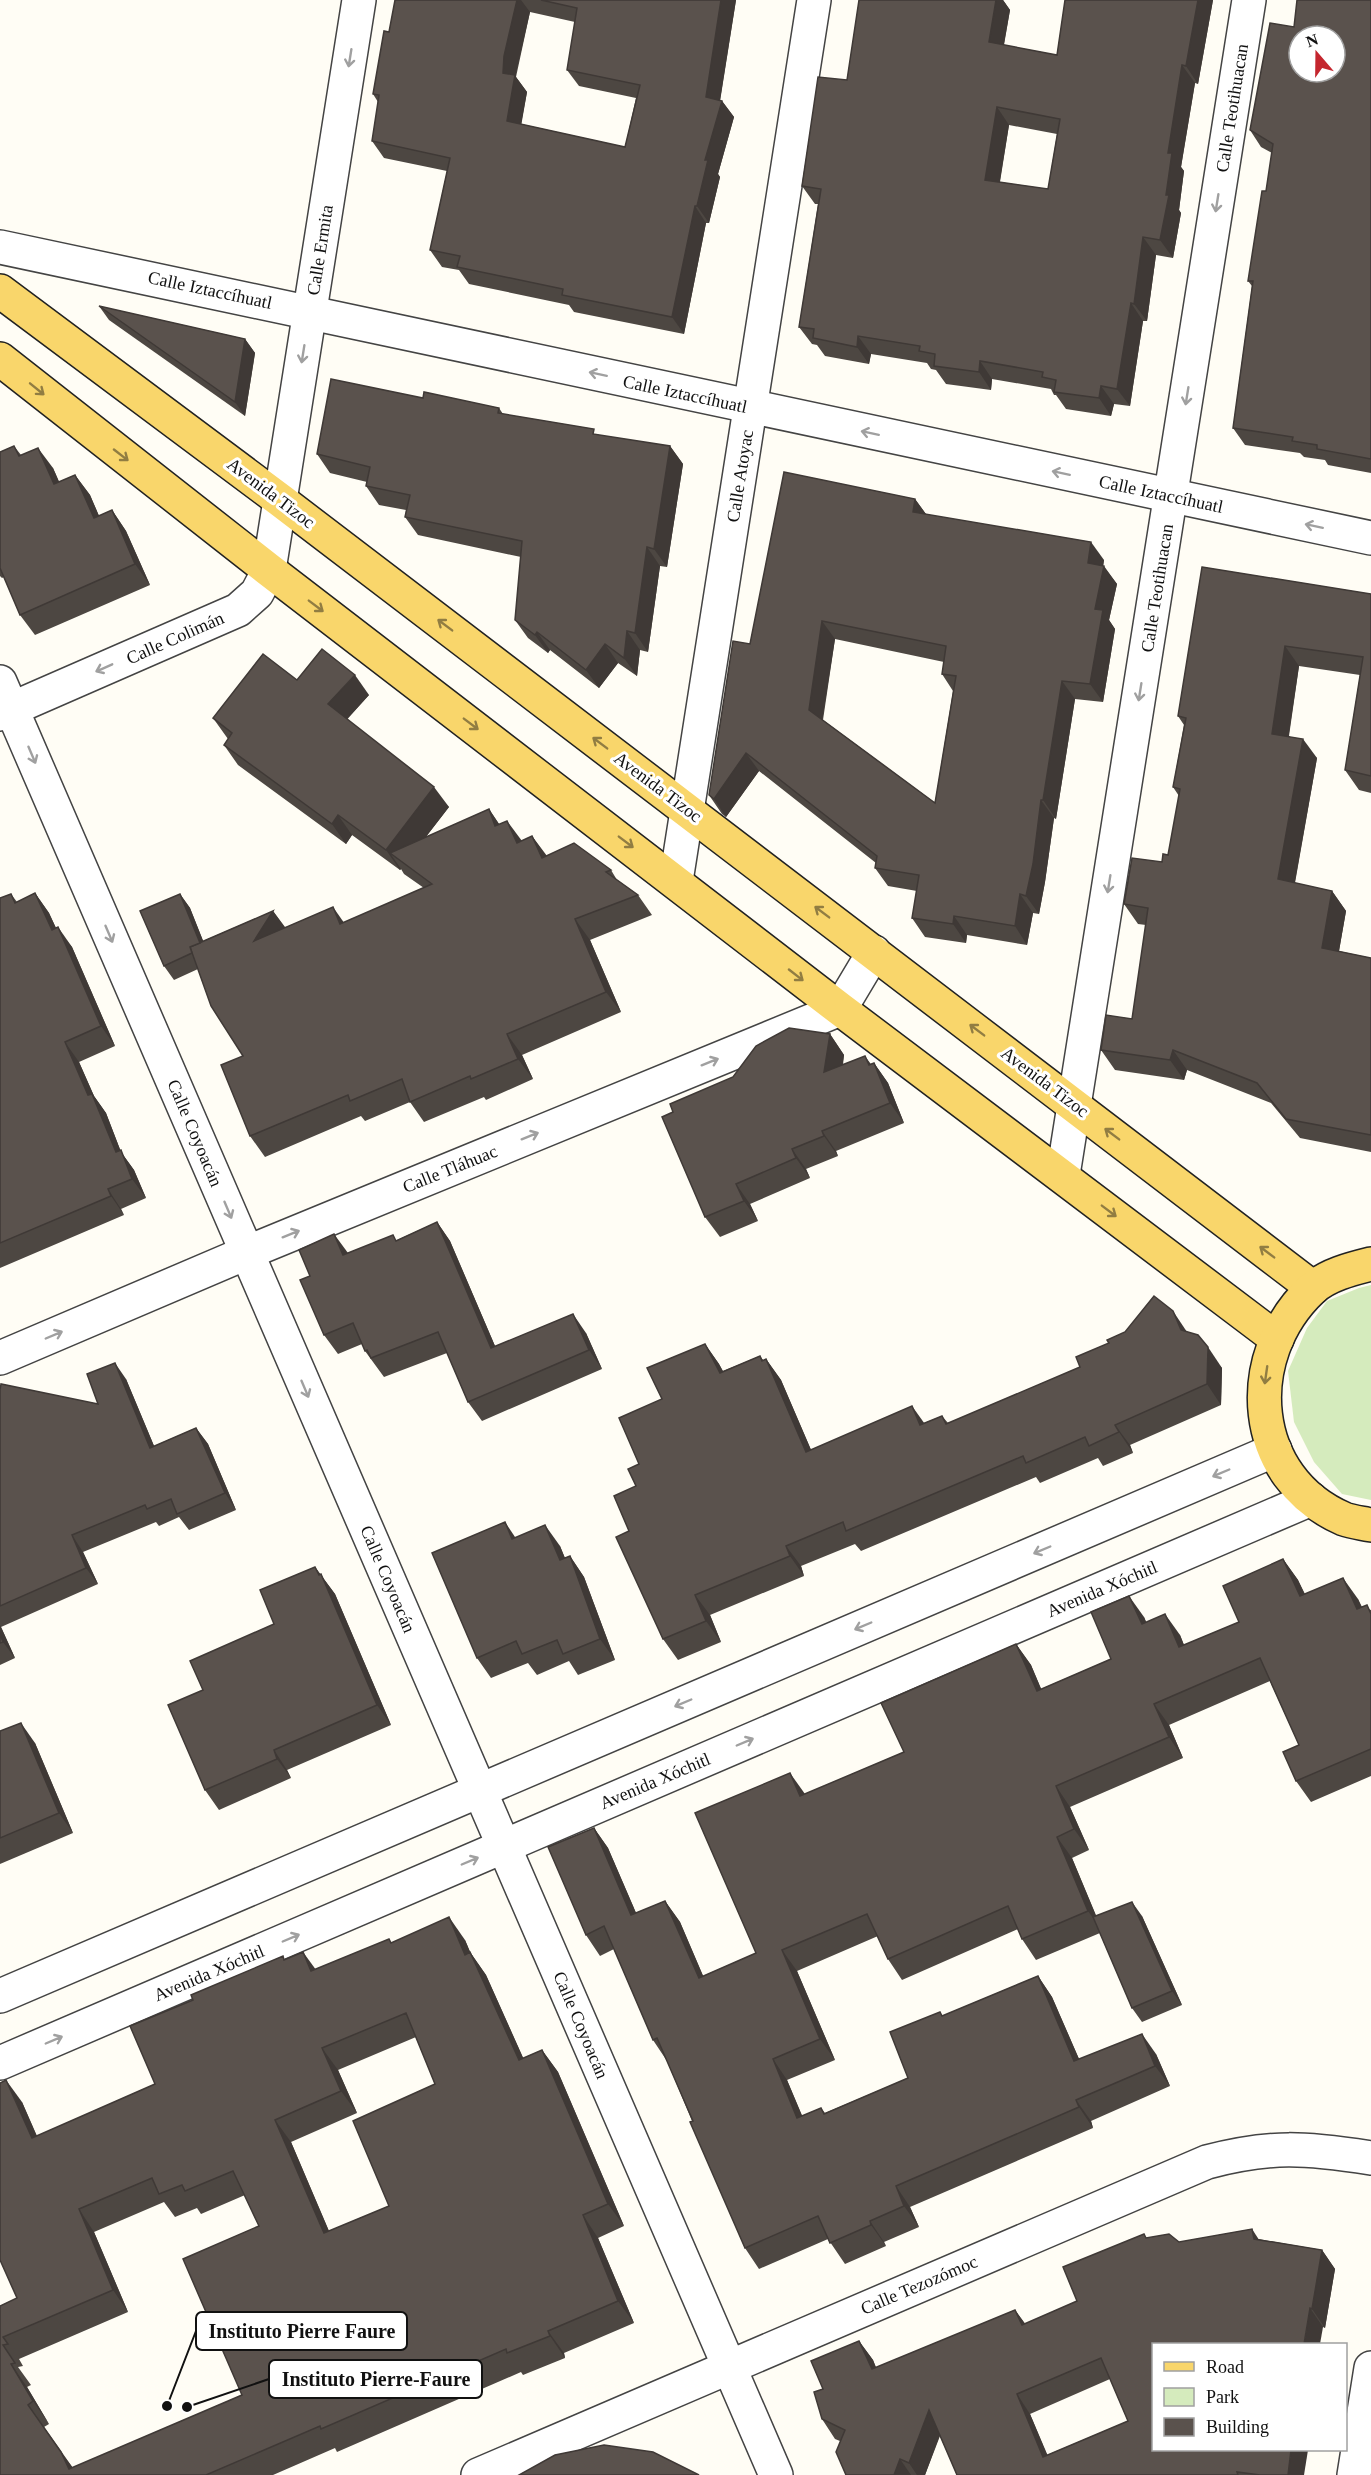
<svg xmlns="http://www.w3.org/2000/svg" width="1371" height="2475" font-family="Georgia,serif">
<rect width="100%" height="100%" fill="#fffdf5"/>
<path fill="#d5ebbd" d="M1371 1285V1500L1342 1494 1314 1462 1294 1422 1288 1371 1307 1328 1327 1301 1359 1288Z"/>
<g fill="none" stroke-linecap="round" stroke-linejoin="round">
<defs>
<g id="minor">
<path d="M0 247 1371 538"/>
<path d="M0 682 776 2475"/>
<path d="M0 714 238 610 257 593 269 570 359 0"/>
<path d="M676 881 814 0"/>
<path d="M1063 1175 1249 0"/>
<path d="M0 1358 246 1253 840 1009 874 952"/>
<path d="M0 1996 1275 1450"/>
<path d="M0 2063 1311 1499"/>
<path d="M478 2475 1207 2162C1272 2145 1305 2148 1371 2158"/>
<path d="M1354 2475 1371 2368"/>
</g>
<g id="major">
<path d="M0 291 280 500 1313 1288"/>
<path d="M0 359 269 570 840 1009 1277 1339"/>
<path d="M1371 1264C1351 1269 1327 1275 1312 1289 1240 1357 1249 1478 1344 1519 1352 1522 1362 1523 1371 1525"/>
</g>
</defs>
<use href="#minor" stroke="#444" stroke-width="36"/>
<use href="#major" stroke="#222" stroke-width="36"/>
<use href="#minor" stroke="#fff" stroke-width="33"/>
<use href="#major" stroke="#f9d66b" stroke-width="33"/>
</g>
<g fill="#4d4742" fill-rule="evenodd">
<path d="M395 0H736L720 100 722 101 734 117 718 174 720 177 709 223H706L684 334 574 312 569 305 469 284 459 270 442 267 430 250 447 171 384 158 372 141 378 102 373 94 389 32ZM530 12 575 22 567 70 579 86 636 98 625 147 521 124 527 92 516 77Z"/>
<path d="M859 0H1003L1010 10 1004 45 1057 55 1065 0H1213L1198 84 1195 83 1181 167 1184 171 1179 210 1181 213 1173 258 1156 255 1147 321H1143L1130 406 1114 404 1111 416 1066 409 1056 395H1054L1051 389 992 379 991 390 946 384 936 370 931 369 927 363 871 354 869 364 825 356 817 345 812 344 799 327 818 204H815L802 186 847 80ZM1009 125 1057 134 1048 189 1000 182Z"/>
<path d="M1371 0V473L1328 465 1325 460 1304 457 1300 453 1245 445 1233 428 1252 286 1248 281 1266 191 1272 153 1261 147 1250 130 1294 27Z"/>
<path d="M99 306 245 339 255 353 245 416 109 320Z"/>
<path d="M423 398 499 408 503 414 599 435 670 446 683 464 667 567 660 566 648 652 640 650 637 676 618 663 599 688 550 650 548 653 528 638 515 620 521 557 418 535 405 517 406 510 379 505 366 486 367 482 330 473 317 454Z"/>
<path d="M14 446 21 455 53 468 59 482 75 475 90 495 99 516 112 510 126 531 150 585 35 635 20 615 4 577 2 578 0 576V452Z"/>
<path d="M915 499 926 514 1104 560 1103 566 1117 584 1109 620 1115 629 1103 702 1075 699 1056 819 1054 818 1045 882 1039 914 1033 913 1027 945 967 935 966 943 925 937 912 918 917 891 888 886 875 868 876 863 759 771 726 817 722 814 709 795 750 644ZM835 639 944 662 942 674 953 691 935 803 823 720Z"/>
<path d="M1202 567 1371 594V793L1359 790 1345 770 1360 675 1299 666 1289 736 1317 758 1295 883 1332 891 1346 911 1339 951 1371 958V1152L1300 1138 1271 1103 1187 1070 1184 1080 1115 1070 1101 1050 1132 1019 1146 925 1138 924 1124 904 1168 855 1179 796 1173 787 1184 725 1178 716Z"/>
<path d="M297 680 369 695 347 719 449 807 425 838 489 809 499 824 521 841 532 836 546 856 611 870 617 880 638 895 652 915 590 940 621 1012 522 1055 533 1079 486 1100 484 1097 424 1122 410 1102 365 1121 361 1116 265 1157 250 1136 243 1056 198 969 174 980 164 966 180 894 190 908 203 941 273 911 285 927 344 923 424 888 404 874 401 869 400 870 352 835 346 844 238 765 224 745 228 739 213 718Z"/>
<path d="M35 893 49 913 56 928 72 947 115 1046 79 1062 94 1096 106 1113 121 1152 134 1170 146 1198 121 1209 124 1215 0 1268V898L11 894 17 902Z"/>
<path d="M830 1034 844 1055 843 1065 871 1064 874 1063 888 1083 904 1123 836 1151 838 1156 806 1169 810 1178 750 1204 758 1221 720 1237 705 1217 673 1112 733 1077Z"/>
<path d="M437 1222 450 1241 495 1346 586 1333 602 1369 482 1421 468 1402 447 1353 384 1377 365 1351 362 1344 338 1354 324 1335 310 1276 348 1254 397 1240Z"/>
<path d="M1187 1332 1222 1368 1221 1405 1130 1445 1133 1453 1103 1466 1098 1458 1040 1483 1036 1477 861 1551 855 1544 801 1566 804 1576 710 1615 721 1642 678 1660 663 1639 629 1531 639 1464 662 1399 705 1344 719 1364 723 1371 760 1356 763 1360 766 1359 781 1380 811 1450 924 1423 942 1416 948 1423Z"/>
<path d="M126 1379 154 1446 196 1428 208 1444 236 1510 189 1530 179 1517 159 1526 156 1522 83 1552 98 1584 1 1627 15 1658 0 1665V1390L98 1404Z"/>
<path d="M516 1537 560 1546 565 1558 570 1556 584 1577 615 1660 578 1675 569 1661 537 1675 528 1663 491 1678 477 1658Z"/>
<path d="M1283 1559 1298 1580 1305 1594 1358 1599 1362 1607 1371 1610V1776L1311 1802 1296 1781 1299 1745 1270 1681 1169 1725 1183 1758 1070 1807 1089 1850 1072 1858 1096 1916H1142L1182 2005 1142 2022 1132 2008 1100 1933 1036 1960 1022 1939 1018 1929 902 1980 888 1959 878 1936 797 1971 835 2060 787 2080 802 2116 821 2108 825 2113 908 2078 940 2012 942 2016 1038 1976 1052 1997 1079 2059 1156 2054 1170 2086 1091 2121 1093 2128 910 2207 919 2227 884 2242 886 2246 845 2264 828 2239 759 2269 745 2248 667 2061 653 2040 614 1949 600 1956 586 1935 594 1828 608 1848 636 1913 665 1901 680 1922 703 1976 756 1953 805 1794 904 1752 1016 1644 1031 1665 1041 1689 1111 1659 1144 1617 1146 1622 1180 1635 1184 1645 1239 1622Z"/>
<path d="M315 1567 335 1594 391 1725 287 1770 291 1778 219 1810 205 1790 203 1690 274 1624Z"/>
<path d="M0 1731 35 1743 73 1833 0 1864Z"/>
<path d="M465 1940 470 1952 486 1975 523 2058 542 2050 558 2072 624 2226 598 2238 634 2323 564 2353 565 2358 523 2375 521 2372 337 2452 335 2448 273 2475H0V2306L17 2298 22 2102 37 2136 155 2084 285 1959 315 1970 392 1943ZM416 2037 435 2084 389 2206 329 2231 291 2142 357 2113 338 2070ZM245 2195 259 2226 242 2395 73 2468 44 2427 49 2424 27 2387 31 2385 18 2367 23 2366 19 2359 128 2312 94 2232 164 2202 175 2217 197 2208 201 2214Z"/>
<path d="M1147 2238 1179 2242 1258 2239 1322 2250 1335 2269 1325 2328 1323 2327 1154 2344 1304 2475H957L940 2436 925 2475H846L840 2441 835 2439 822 2419 823 2389 859 2341 873 2360 876 2368 1015 2310 1025 2324 1077 2301ZM1110 2379 1128 2421 1047 2455 1030 2414Z"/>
</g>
<g fill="#3f3936">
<path d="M517 0H521L530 12 516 73V77L527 92 519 138 507 121 503 73 504 56Z"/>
<path d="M721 0H736L718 114 706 97Z"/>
<path d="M996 0H1003L1010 10 1001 60 989 42Z"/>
<path d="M1198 0H1213L1198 84 1186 66Z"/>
<path d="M1182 65 1195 83 1181 167 1184 171 1179 210 1181 213 1173 258 1160 240 1166 195 1168 153Z"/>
<path d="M722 101 734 117 718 174 720 177 709 223 697 206 705 160Z"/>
<path d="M997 107 1009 125 997 198 985 180Z"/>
<path d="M695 206 706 223 684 334 672 317Z"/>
<path d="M1143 237 1156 255 1147 321 1134 304Z"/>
<path d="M1131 303 1143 321 1130 406 1117 389Z"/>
<path d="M858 336 871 354 869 364 857 347Z"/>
<path d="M245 339 255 353 245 416 235 402Z"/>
<path d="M980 361 992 379 991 390 979 372Z"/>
<path d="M1101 386 1114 404 1111 416 1099 398Z"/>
<path d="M670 446 683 464 667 567 654 549Z"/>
<path d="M38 448 53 468 69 504 54 484Z"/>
<path d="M75 475 90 495 109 539 94 518Z"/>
<path d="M915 499 928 517 913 512Z"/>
<path d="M112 510 126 531 150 585 135 564Z"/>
<path d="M1091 542 1104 560 1101 581 1088 563Z"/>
<path d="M647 547 660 566 648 652 635 633Z"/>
<path d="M1104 566 1117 584 1109 620 1115 629 1103 702 1090 684 1095 609Z"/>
<path d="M822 621 835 639 821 728 809 710Z"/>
<path d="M627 631 640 650 637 676 624 658Z"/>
<path d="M537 632 550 650 548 653 535 635Z"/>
<path d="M605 644 618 663 599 688 586 670Z"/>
<path d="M1285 646 1299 666 1286 753 1272 734Z"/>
<path d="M355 675 369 695 342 725 328 704Z"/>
<path d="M1062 681 1075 699 1056 819 1043 800Z"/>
<path d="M1303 739 1317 758 1292 898 1278 879Z"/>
<path d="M746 753 759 771 726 817 714 799Z"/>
<path d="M434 787 449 807 405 864 390 853 401 869 400 870 386 850Z"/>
<path d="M1041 800 1054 818 1045 882 1039 914 1026 896Z"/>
<path d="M489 809 503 830 495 826Z"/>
<path d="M338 815 352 835 346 844 332 824Z"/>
<path d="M507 821 522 841 517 843Z"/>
<path d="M532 836 547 856 542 858Z"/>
<path d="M1332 891 1346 911 1336 968 1322 948Z"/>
<path d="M35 893 49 913 66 950 52 930Z"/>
<path d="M180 894 190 908 212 963 202 949Z"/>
<path d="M1020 894 1033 913 1027 945 1015 926Z"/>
<path d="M333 907 347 927 340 924Z"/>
<path d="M273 911 288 932 254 941Z"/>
<path d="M954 916 967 935 966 943 953 924Z"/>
<path d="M575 919 590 940 621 1012 606 992Z"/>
<path d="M58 927 72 947 115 1046 101 1026Z"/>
<path d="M507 1034 522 1055 533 1079 518 1059Z"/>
<path d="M830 1034 844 1055 838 1092 824 1072Z"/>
<path d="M65 1042 79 1062 94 1096 106 1113 121 1152 134 1170 146 1198 132 1179 116 1152 88 1095Z"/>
<path d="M1173 1050 1187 1070 1184 1080 1170 1060Z"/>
<path d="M865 1056 878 1074 874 1063 888 1083 904 1123 890 1103 869 1065Z"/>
<path d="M822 1131 836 1151 838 1156 824 1136Z"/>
<path d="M792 1149 806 1169 810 1178 796 1158Z"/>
<path d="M736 1184 750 1204 758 1221 744 1201Z"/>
<path d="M108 1189 121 1209 124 1215 111 1196Z"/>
<path d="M437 1222 450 1241 504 1367 491 1348Z"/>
<path d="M334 1234 348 1253 343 1255Z"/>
<path d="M1173 1311 1187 1332 1195 1351 1181 1330Z"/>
<path d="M573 1314 586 1333 602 1369 589 1350Z"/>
<path d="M705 1344 719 1364 734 1393 720 1373Z"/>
<path d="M1208 1347 1222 1368 1221 1405 1207 1384Z"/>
<path d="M760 1356 773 1375 766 1359 781 1380 821 1473 806 1452Z"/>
<path d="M115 1363 126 1379 162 1465 150 1448Z"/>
<path d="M912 1406 927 1427 920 1425Z"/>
<path d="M1115 1425 1130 1445 1133 1453 1119 1432Z"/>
<path d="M196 1428 208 1444 236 1510 225 1493Z"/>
<path d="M505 1522 519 1543 512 1539Z"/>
<path d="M545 1525 560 1546 574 1581 560 1560Z"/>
<path d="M72 1535 83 1552 98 1584 86 1568Z"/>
<path d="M786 1546 801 1566 804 1576 790 1556Z"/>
<path d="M570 1556 584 1577 615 1660 600 1639Z"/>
<path d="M1283 1559 1298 1580 1315 1617 1300 1596Z"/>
<path d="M315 1567 335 1594 391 1725 377 1705Z"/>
<path d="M1343 1578 1358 1599 1371 1629 1357 1609Z"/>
<path d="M695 1595 710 1615 721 1642 706 1621Z"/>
<path d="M1129 1596 1144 1617 1156 1645 1142 1624Z"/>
<path d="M1165 1614 1180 1635 1193 1668 1179 1647Z"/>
<path d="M0 1625 1 1627 15 1658 3 1642 0 1634Z"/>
<path d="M1016 1644 1031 1665 1051 1712 1037 1691Z"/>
<path d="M1154 1704 1169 1725 1183 1758 1169 1737Z"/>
<path d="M21 1723 35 1743 73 1833 59 1813Z"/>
<path d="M274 1750 287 1770 291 1778 277 1759Z"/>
<path d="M790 1773 805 1794 800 1796Z"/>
<path d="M1056 1786 1070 1807 1089 1850 1074 1829Z"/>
<path d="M594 1828 608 1848 646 1936 631 1915Z"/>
<path d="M1057 1837 1072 1858 1103 1932 1088 1911Z"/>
<path d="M665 1901 680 1922 713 1999 699 1978Z"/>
<path d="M1132 1902 1142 1916 1182 2005 1172 1991Z"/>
<path d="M449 1917 465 1940 481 1977 465 1955Z"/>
<path d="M782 1950 797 1971 835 2060 820 2039Z"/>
<path d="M303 1952 319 1974 311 1971Z"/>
<path d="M470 1952 486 1975 534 2082 519 2060Z"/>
<path d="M1038 1976 1052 1997 1089 2082 1074 2061Z"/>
<path d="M1142 2034 1156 2054 1170 2086 1155 2066Z"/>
<path d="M322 2048 338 2070 357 2113 341 2091Z"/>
<path d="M542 2050 558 2072 624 2226 608 2204Z"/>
<path d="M773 2059 787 2080 812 2139 797 2118Z"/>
<path d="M6 2080 22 2102 47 2160 32 2138Z"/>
<path d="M1076 2100 1091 2121 1093 2128 1079 2107Z"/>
<path d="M275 2120 291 2142 339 2255 324 2233Z"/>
<path d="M896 2186 910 2207 919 2227 904 2206Z"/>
<path d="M79 2209 94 2232 128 2312 113 2290Z"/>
<path d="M583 2215 598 2238 634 2323 618 2301Z"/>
<path d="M870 2221 884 2242 886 2246 871 2225Z"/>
<path d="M1252 2229 1265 2249 1254 2239Z"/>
<path d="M1322 2250 1335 2269 1325 2328 1312 2309Z"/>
<path d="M1310 2308 1323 2327 1320 2344H1304Z"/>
<path d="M1015 2310 1029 2329 1022 2325Z"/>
<path d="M548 2331 564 2353 565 2358 550 2336Z"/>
<path d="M859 2341 873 2360 885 2389 872 2369Z"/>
<path d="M11 2364 27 2387 49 2424 33 2401Z"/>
<path d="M1017 2394 1030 2414 1056 2475 1043 2457Z"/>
<path d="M929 2410 942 2429 925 2475H917L909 2463Z"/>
<path d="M1291 2450H1308L1304 2475H1288Z"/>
<path d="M61 2452 78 2475 69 2469Z"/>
<path d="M900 2459 911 2475H894Z"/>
</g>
<g fill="#5a524d" stroke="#3f3936" stroke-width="1.5" fill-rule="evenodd">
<path d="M395 0H517L504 56 503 73 515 75 507 121 625 147 640 85 567 70 577 8 541 0H721L706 97 722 101 705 160H708L697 206H695L672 317 562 295 563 289 457 267 460 256 430 250 450 158 372 141 379 95 373 94 384 31 389 32Z"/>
<path d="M859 0H996L989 42 1057 55 1065 0H1198L1186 66 1182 65 1168 153H1172L1166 195H1169L1160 240 1143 237 1134 304 1131 303 1117 389 1101 386 1099 398 1054 392 1056 380 1042 377 1043 372 980 361 979 372 934 366 935 354 919 351 920 346 858 336 857 347 813 338 814 329 799 327 821 189 802 186 818 77 847 80ZM997 107 1060 119 1048 189 985 180Z"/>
<path d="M1297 0H1371V459L1317 449V445L1292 441 1293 437 1233 428 1253 281H1248L1262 191H1266L1273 144 1250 130 1270 23 1294 27ZM1299 36H1335V72H1299Z"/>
<path d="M99 306 245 339 235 402Z"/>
<path d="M331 379 423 398 424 392 499 408 498 413 594 429 593 434 670 446 654 549 647 547 635 633 627 631 624 658 605 644 586 670 537 632 535 635 515 620 522 541 405 517 410 495 366 486 370 467 317 454Z"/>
<path d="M14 446 19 456 38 448 54 484 75 475 94 518 112 510 135 564 20 615 0 568V452Z"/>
<path d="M784 472 915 499 913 512 1091 542 1088 563 1104 566 1095 609 1103 610 1090 684 1062 681 1043 800H1041L1033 864 1026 896 1020 894 1015 926 954 916 953 924 912 918 919 875 875 868 877 856 746 753 714 799 709 795 733 641 750 644ZM822 621 946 646 942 674 956 676 935 803 809 710Z"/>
<path d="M1202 567 1371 594V776L1345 770 1363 657 1285 646 1272 734 1303 739 1278 879 1332 891 1322 948 1371 958V1135L1286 1119 1257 1083 1173 1050 1170 1060 1101 1050 1106 1015 1132 1019 1148 908 1124 904 1132 858 1162 862 1163 854 1168 855 1180 789 1173 787 1186 718 1178 716Z"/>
<path d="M322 649 355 675 328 704 434 787 386 850 338 815 332 824 224 745 232 733 213 718 263 654 297 680Z"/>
<path d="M489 809 495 826 507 821 517 843 532 836 542 858 574 843 611 870 606 872 638 895 575 919 606 992 507 1034 518 1059 471 1079 470 1076 410 1102 402 1079 350 1101 348 1095 250 1136 221 1065 243 1056 211 1006 190 947 273 911 254 941 333 907 340 924 432 884 390 853Z"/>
<path d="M35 893 52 930 58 927 101 1026 65 1042 88 1095 92 1094 116 1152 121 1150 132 1179 108 1189 111 1196 0 1243V898L11 894 15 903Z"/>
<path d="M180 894 200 943 190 947 192 953 164 966 140 911Z"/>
<path d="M789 1028 830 1034 824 1072 865 1056 869 1065 874 1063 890 1103 822 1131 824 1136 792 1149 796 1158 736 1184 744 1201 705 1217 662 1117 673 1112 670 1104 733 1077 756 1046Z"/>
<path d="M437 1222 491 1348 573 1314 589 1350 468 1402 438 1332 371 1358 367 1350 365 1351 353 1323 324 1335 300 1280 310 1276 299 1250 334 1234 343 1255 393 1235 396 1241Z"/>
<path d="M1154 1296 1173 1311 1181 1330 1198 1335 1208 1347 1207 1384 1115 1425 1119 1432 1089 1446 1085 1437 1026 1463 1023 1456 846 1531 843 1522 786 1546 790 1556 695 1595 706 1621 663 1639 616 1537 629 1531 614 1496 636 1486 628 1469 639 1464 619 1418 662 1399 647 1368 705 1344 720 1373 760 1356 762 1361 766 1359 806 1452 912 1406 920 1425 942 1416 946 1424 1080 1367 1076 1357 1109 1343 1107 1340 1125 1332Z"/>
<path d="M115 1363 150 1448 196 1428 225 1493 177 1514 171 1499 147 1509 145 1505 72 1535 86 1568 0 1606V1390L1 1384 98 1404 87 1374Z"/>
<path d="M505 1522 512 1539 545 1525 560 1560 570 1556 600 1639 563 1654 557 1640 522 1654 516 1641 477 1658 432 1553Z"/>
<path d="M1283 1559 1300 1596 1343 1578 1357 1609 1367 1605 1371 1614V1749L1296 1781 1283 1752 1299 1745 1260 1658 1154 1704 1169 1737 1056 1786 1074 1829 1057 1837 1088 1911 1022 1939 1008 1906 888 1959 867 1914 782 1950 820 2039 773 2059 797 2118 821 2108 824 2114 908 2078 890 2032 940 2012 942 2016 1038 1976 1074 2061 1142 2034 1155 2066 1076 2100 1079 2107 896 2186 904 2206 870 2221 871 2225 830 2243 818 2216 745 2248 690 2122 693 2121 657 2038 653 2040 604 1926 586 1935 548 1847 594 1828 631 1915 665 1901 699 1978 756 1953 695 1813 790 1773 800 1796 904 1752 881 1703 1016 1644 1037 1691 1111 1659 1091 1612 1129 1596 1142 1624 1165 1614 1179 1647 1239 1622 1223 1586Z"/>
<path d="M315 1567 319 1575 321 1574 377 1705 274 1750 277 1759 205 1790 168 1705 203 1690 190 1661 274 1624 260 1590Z"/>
<path d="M0 1634 3 1642 0 1643Z"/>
<path d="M21 1723 59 1813 0 1838V1731Z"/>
<path d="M1132 1902 1172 1991 1132 2008 1093 1917Z"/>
<path d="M449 1917 465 1955 470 1952 519 2060 542 2050 608 2204 583 2215 618 2301 548 2331 550 2336 507 2353 506 2349 321 2429 320 2426 206 2475H0V2306L17 2298 0 2260V2083L6 2080 32 2138 155 2084 130 2026 193 2000 191 1995 283 1956 284 1960 303 1952 311 1971 389 1939 391 1943ZM406 2013 435 2084 353 2121 389 2206 324 2233 275 2120 341 2091 322 2048ZM233 2171 259 2226 183 2259 242 2395 69 2469 61 2452 28 2405 33 2401 11 2364 15 2363 3 2345 8 2344 3 2337 113 2290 79 2209 152 2178 159 2194 182 2185 185 2191Z"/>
<path d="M1252 2229 1254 2239 1322 2250 1312 2309 1310 2308 1304 2344H1154V2450H1291L1288 2475H1260L1237 2472 1238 2475H957L929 2410 909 2463 900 2459 894 2475H846L836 2452 845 2430 822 2419 814 2392 823 2389 811 2361 859 2341 872 2369 1015 2310 1022 2325 1077 2301 1063 2267 1144 2234 1146 2238 1169 2234 1179 2242ZM1101 2358 1128 2421 1043 2457 1017 2394Z"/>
<path d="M604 2445 653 2452 699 2475H519L555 2455Z"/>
</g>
<defs><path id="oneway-shaft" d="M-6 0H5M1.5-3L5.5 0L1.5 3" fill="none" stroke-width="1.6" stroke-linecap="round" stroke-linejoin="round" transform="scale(1.5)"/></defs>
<g stroke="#a0a0a0">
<use href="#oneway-shaft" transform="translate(350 58) rotate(99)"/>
<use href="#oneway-shaft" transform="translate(1217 203) rotate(99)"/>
<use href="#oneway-shaft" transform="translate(303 354) rotate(99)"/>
<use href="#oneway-shaft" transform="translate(598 374) rotate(-168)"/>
<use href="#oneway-shaft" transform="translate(1187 396) rotate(99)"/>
<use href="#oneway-shaft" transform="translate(870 433) rotate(-168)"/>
<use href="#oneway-shaft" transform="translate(1061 473) rotate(-168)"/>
<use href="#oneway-shaft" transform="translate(1314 526) rotate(-168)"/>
<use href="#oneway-shaft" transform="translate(104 668) rotate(156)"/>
<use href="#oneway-shaft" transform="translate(1140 692) rotate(99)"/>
<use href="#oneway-shaft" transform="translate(32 755) rotate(67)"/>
<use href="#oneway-shaft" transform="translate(1109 884) rotate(99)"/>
<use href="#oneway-shaft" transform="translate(109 934) rotate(67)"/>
<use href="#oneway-shaft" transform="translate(710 1062) rotate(-22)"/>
<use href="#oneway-shaft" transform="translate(530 1136) rotate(-22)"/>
<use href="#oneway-shaft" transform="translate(228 1210) rotate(67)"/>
<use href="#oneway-shaft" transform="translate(291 1234) rotate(-22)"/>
<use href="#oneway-shaft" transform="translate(54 1335) rotate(-23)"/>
<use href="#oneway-shaft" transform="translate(305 1389) rotate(67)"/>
<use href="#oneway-shaft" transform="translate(1221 1473) rotate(157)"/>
<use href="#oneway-shaft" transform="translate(1042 1550) rotate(157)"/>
<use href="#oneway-shaft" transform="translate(863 1626) rotate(157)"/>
<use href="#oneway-shaft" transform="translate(683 1703) rotate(157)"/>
<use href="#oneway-shaft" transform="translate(745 1742) rotate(-23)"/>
<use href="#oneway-shaft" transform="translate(470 1861) rotate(-23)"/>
<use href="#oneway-shaft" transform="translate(291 1938) rotate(-23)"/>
<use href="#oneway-shaft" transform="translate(54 2040) rotate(-23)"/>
</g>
<g stroke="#917d42">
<use href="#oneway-shaft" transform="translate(37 389) rotate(39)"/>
<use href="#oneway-shaft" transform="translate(121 455) rotate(38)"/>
<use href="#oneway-shaft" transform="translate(316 606) rotate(37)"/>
<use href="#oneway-shaft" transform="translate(445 625) rotate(-143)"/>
<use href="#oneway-shaft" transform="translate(471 724) rotate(37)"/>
<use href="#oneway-shaft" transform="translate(600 743) rotate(-143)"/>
<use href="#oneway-shaft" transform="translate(626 842) rotate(37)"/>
<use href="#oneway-shaft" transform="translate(822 912) rotate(-143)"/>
<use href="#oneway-shaft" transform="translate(796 975) rotate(38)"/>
<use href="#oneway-shaft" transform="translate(977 1030) rotate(-143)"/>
<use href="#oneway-shaft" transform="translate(1112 1134) rotate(-143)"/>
<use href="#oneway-shaft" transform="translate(1109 1211) rotate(37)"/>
<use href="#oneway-shaft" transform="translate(1267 1252) rotate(-143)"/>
<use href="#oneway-shaft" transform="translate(1266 1375) rotate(98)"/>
</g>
<g text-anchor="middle" stroke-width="6" stroke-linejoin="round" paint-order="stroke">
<g font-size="18" fill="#111" stroke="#fff">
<text transform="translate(1232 108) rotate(-81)" y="6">Calle Teotihuacan</text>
<text transform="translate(320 250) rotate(-81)" y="6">Calle Ermita</text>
<text transform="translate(210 290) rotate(12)" y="6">Calle Iztaccíhuatl</text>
<text transform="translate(685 394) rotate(12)" y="6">Calle Iztaccíhuatl</text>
<text transform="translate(740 476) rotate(-81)" y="6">Calle Atoyac</text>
<text transform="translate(271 493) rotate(37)" y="6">Avenida Tizoc</text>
<text transform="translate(1161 494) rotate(12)" y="6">Calle Iztaccíhuatl</text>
<text transform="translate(1157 588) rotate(-81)" y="6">Calle Teotihuacan</text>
<text transform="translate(175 638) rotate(-24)" y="6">Calle Colimán</text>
<text transform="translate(658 787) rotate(37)" y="6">Avenida Tizoc</text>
<text transform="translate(1045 1082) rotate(37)" y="6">Avenida Tizoc</text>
<text transform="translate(195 1133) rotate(67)" y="6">Calle Coyoacán</text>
<text transform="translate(450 1169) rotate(-22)" y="6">Calle Tláhuac</text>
<text transform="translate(388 1579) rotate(67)" y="6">Calle Coyoacán</text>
<text transform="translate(1102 1589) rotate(-23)" y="6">Avenida Xóchitl</text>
<text transform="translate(655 1781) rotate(-23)" y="6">Avenida Xóchitl</text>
<text transform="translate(209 1973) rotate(-23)" y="6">Avenida Xóchitl</text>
<text transform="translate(581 2025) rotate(67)" y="6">Calle Coyoacán</text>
<text transform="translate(919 2285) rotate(-23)" y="6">Calle Tezozómoc</text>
</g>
</g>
<path fill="none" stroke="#111" stroke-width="2" d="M167 2406L196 2331M187 2407L269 2379"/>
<g fill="#111" stroke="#fff" stroke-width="2">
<circle cx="167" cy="2406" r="6"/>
<circle cx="187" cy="2407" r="6"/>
</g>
<g fill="#fff" stroke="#111" stroke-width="2">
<rect x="196" y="2312" width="211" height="38" rx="6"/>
<rect x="269" y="2360" width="213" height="38" rx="6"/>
</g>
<g font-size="20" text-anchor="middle" font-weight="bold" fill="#111">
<text x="302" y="2338">Instituto Pierre Faure</text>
<text x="376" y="2386">Instituto Pierre-Faure</text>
</g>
<rect x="1152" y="2343" width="195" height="108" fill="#ffffff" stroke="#a0a0a0" stroke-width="1.5"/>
<rect x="1164" y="2362" width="30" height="9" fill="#f9d66b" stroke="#a0a0a0" stroke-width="1.5"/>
<text x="1206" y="2373" font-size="18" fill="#111111">Road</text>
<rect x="1164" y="2388" width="30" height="18" fill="#d5ebbd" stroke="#a0a0a0" stroke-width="1.5"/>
<text x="1206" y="2403" font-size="18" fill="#111111">Park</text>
<rect x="1164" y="2418" width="30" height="18" fill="#5a524d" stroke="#a0a0a0" stroke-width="1.5"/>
<text x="1206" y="2433" font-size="18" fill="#111111">Building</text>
<g transform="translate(1317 54) rotate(340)"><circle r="28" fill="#ffffff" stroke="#a0a0a0" stroke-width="1.5"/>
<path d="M0-4.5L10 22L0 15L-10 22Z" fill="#c4262e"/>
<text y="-9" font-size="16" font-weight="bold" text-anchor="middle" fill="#111111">N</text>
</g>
</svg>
